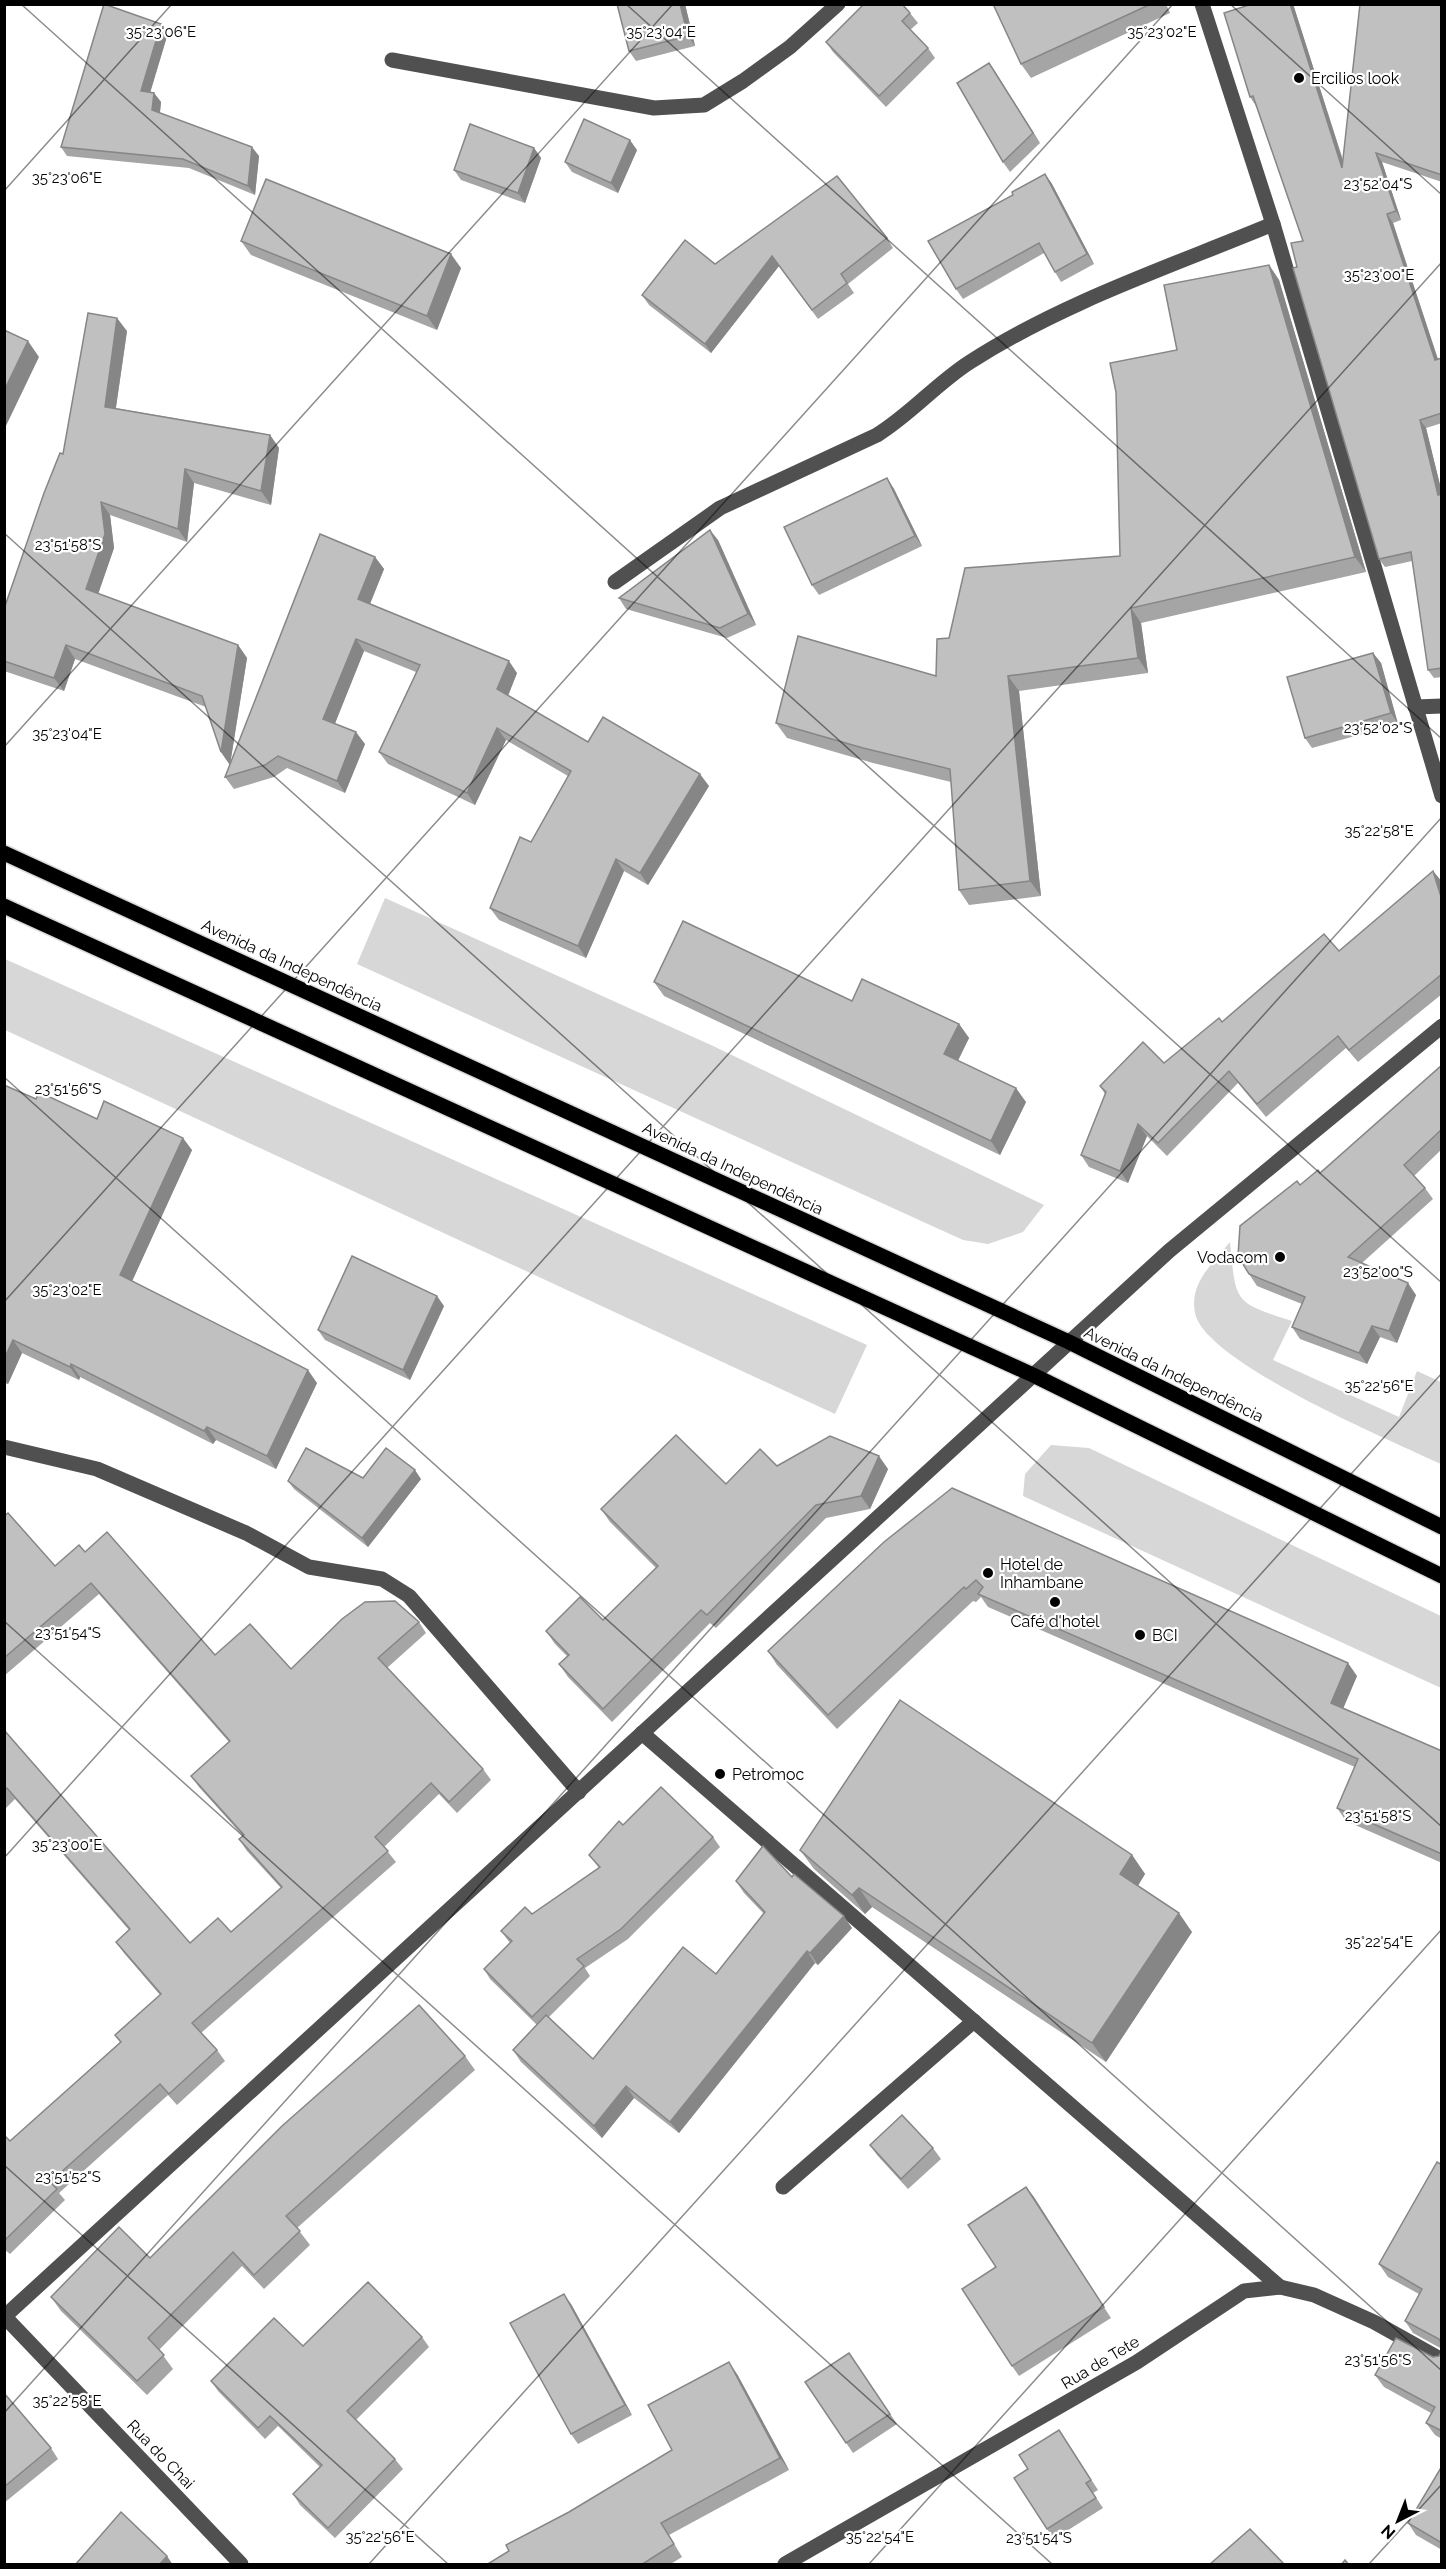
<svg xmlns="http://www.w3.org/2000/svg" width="1446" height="2569" font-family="Raleway,sans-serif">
<rect width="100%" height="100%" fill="#fff"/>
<g fill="#d7d7d7">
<path d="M385 898 711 1045 1044 1205 1023 1232 988 1244 963 1240 357 964Z"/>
<path d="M5 959 867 1345 835 1414 5 1030Z"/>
<path d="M1230 1242C1236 1303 1233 1302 1292 1321L1273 1360 1399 1417 1417 1371 1441 1382V1464C1393 1441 1205 1363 1195 1313 1189 1283 1213 1263 1230 1242Z"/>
<path d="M1051 1445 1089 1448 1441 1616V1688L1023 1496 1025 1474Z"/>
</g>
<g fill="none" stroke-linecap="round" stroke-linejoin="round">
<defs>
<g id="major">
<path d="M4 853 1069 1342 1442 1527"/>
<path d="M4 906 1033 1375 1442 1576"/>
</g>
</defs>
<use href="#major" stroke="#dbdbdb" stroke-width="18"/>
<g stroke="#505050" stroke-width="15">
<path d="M1202 4 1273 224 1442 796"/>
<path d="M392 60 654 108 704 105 743 81 790 47 838 4"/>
<path d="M615 582 720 508 877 435C911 414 937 383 970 362 1063 302 1172 266 1273 224"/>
<path d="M1415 707 1442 706"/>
<path d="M4 1447 97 1469 246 1533 309 1567 382 1579 409 1596 579 1792"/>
<path d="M642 1733 1280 2287"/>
<path d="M783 2187 974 2021"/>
<path d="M4 2316 241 2564"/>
<path d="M4 2317 1169 1251 1442 1026"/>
<path d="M785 2564 1137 2362 1244 2291 1280 2287 1314 2295 1374 2322 1442 2360"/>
</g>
<use href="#major" stroke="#000" stroke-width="15"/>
</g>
<g fill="#a5a5a5">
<path d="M617 4H685L695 46 636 61 629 51Z"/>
<path d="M993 4H1166L1170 13 1031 78 1021 64Z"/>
<path d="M1293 4 1343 160 1442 4V182L1382 162 1401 220 1393 223 1438 359 1442 358V423L1426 428 1442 493V677L1434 678 1428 670 1412 561 1385 567 1379 559 1297 267 1303 241 1256 106 1250 97Z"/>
<path d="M910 13 918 23 910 30 928 48 935 58 886 107 833 52 826 42Z"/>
<path d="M168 33 150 92 154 93 161 102 160 113 259 156 255 195 189 168 67 156 61 147Z"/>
<path d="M989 63 1040 143 1010 172 1003 162Z"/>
<path d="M534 148 541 158 525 203 461 180 454 170Z"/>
<path d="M637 150 618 193 572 172 565 162Z"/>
<path d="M1045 174 1052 184 1094 264 1061 282 1055 272 1044 253 963 299 956 289 1013 195Z"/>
<path d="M887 238 893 248 848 284 854 293 818 319 779 266 711 353 649 305 642 295 715 264Z"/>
<path d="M241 241 461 268 437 330 251 255Z"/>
<path d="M1269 265 1279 280 1366 572 1141 623 1148 673 1019 691 1041 896 969 905 959 890 951 782 873 763 787 738 776 723 936 676 949 638 1120 556 1177 350Z"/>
<path d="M127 331 116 408 270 435 279 448 271 505 194 483 187 542 110 515 114 548 98 594 238 645 247 658 230 764 375 557 384 569 370 604 517 673 508 695 588 742 709 786 648 885 624 871 586 958 499 920 490 908 531 842 568 776 506 740 475 805 388 764 379 752 416 672 364 651 335 723 365 744 345 793 287 768 274 777 234 789 225 777 230 765 221 752 206 707 75 659 64 691 4 671V609Z"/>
<path d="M887 478 894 489 922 546 819 595 812 585Z"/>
<path d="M718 540 756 625 727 638 626 609 619 598Z"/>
<path d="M1373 653 1381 663 1398 724 1312 748 1305 738Z"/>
<path d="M1433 871 1442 882V994L1358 1062 1346 1048 1266 1117 1238 1083 1167 1156 1147 1136 1128 1183 1089 1167 1081 1155 1105 1094 1100 1086 1164 1063 1222 1022 1339 951Z"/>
<path d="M654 982 852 1001 959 1024 969 1038 958 1061 1026 1102 1000 1155 664 996Z"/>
<path d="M1442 1065V1149L1414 1176 1425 1188 1433 1199 1362 1263 1416 1295 1397 1343 1380 1337 1367 1364 1300 1339 1292 1327 1302 1304 1257 1286 1249 1274 1300 1185 1320 1173Z"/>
<path d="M4 1085 36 1099 192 1150 132 1281 317 1383 276 1469 216 1440 213 1444 80 1377 79 1380 22 1353 8 1384 4 1383Z"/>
<path d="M444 1306 410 1380 325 1340 318 1330Z"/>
<path d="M777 1466 888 1469 870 1509 826 1518 716 1628 710 1623 612 1722 568 1677 559 1664 567 1656 555 1644 546 1631 603 1620 656 1568 610 1522 601 1509 726 1484Z"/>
<path d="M363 1478 421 1479 368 1547 294 1489 288 1481Z"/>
<path d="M4 1516 55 1566 85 1552 215 1655 291 1669 419 1622 426 1633 387 1668 483 1769 491 1780 457 1813 439 1794 384 1847 396 1862 201 2033 217 2050 225 2061 177 2105 168 2095 59 2193 65 2200 10 2254 4 2249V2135L10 2141 120 2042 115 2035 160 1995 124 1953 116 1942 129 1930 15 1799 4 1810V1730L190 1943 231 1932 281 1888 247 1851 239 1839 243 1836 199 1787 191 1776 229 1742 99 1594 4 1676Z"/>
<path d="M884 1542 1357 1676 1343 1708 1442 1751V1863L1346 1821 1337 1808 1355 1767 988 1607 981 1597 976 1602 973 1601 837 1729 777 1665 768 1651Z"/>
<path d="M623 1825 713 1837 720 1847 628 1939 585 1968 590 1976 549 2017 593 2059 716 1974 764 1914 744 1893 736 1881 792 1877 852 1928 818 1965 815 1963 679 2133 634 2098 602 2138 521 2062 513 2050 537 2025 490 1979 484 1969 510 1943 501 1931 532 1914 599 1868 589 1855Z"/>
<path d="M800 1850 1132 1855 1145 1874 1138 1886 1192 1932 1106 2062 872 1907 865 1914 814 1869Z"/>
<path d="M465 2056 475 2070 297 2228 310 2245 264 2289 242 2266 159 2350 173 2369 147 2395 61 2311 51 2297 150 2258Z"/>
<path d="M870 2145 933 2148 941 2159 908 2189 877 2155Z"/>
<path d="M1442 2165V2349L1413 2333 1405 2321 1419 2294 1388 2277 1379 2264Z"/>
<path d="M1026 2187 1111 2318 1019 2376 1012 2366 996 2267Z"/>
<path d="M571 2304 632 2415 578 2444 571 2434Z"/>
<path d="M422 2337 429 2347 356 2420 395 2459 403 2469 335 2538 300 2505 293 2494 320 2467 278 2426 265 2439 218 2391 211 2381 303 2346Z"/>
<path d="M1442 2351V2439L1435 2435 1426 2423 1431 2413 1384 2387 1375 2375 1439 2356Z"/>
<path d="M849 2353 897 2424 853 2453 805 2382Z"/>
<path d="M737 2374 789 2470 669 2535 682 2557 669 2565H486L509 2551 569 2512 672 2450Z"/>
<path d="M4 2393 51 2448 58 2459 4 2503Z"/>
<path d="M1066 2441 1098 2490 1093 2493 1103 2508 1054 2539 1047 2529 1028 2469Z"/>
<path d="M1442 2466V2550L1416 2535 1408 2523Z"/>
</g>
<g fill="#868686">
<path d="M680 4H685L695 46 688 36Z"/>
<path d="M1290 4H1293L1348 177 1342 168Z"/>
<path d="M161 24 168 33 148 100 141 91Z"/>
<path d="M989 63 996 73 1040 143 1033 133Z"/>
<path d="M154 93 161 102 159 120 152 110Z"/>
<path d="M630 140 637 150 618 193 611 183Z"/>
<path d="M252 147 259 156 255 195 248 186Z"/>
<path d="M534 148 541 158 525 203 518 193Z"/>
<path d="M1376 153 1382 162 1401 220 1396 211Z"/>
<path d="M1045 174 1052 184 1094 264 1087 254Z"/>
<path d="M1387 214 1393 223 1441 369 1435 360Z"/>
<path d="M451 254 461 268 437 330 427 316Z"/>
<path d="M772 256 779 266 711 353 705 344Z"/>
<path d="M1269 265 1279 280 1366 572 1355 557Z"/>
<path d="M117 318 127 331 114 420 105 407Z"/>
<path d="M28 341 39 357 4 430V391Z"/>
<path d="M1420 420 1426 428 1442 493V500L1438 495Z"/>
<path d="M270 435 279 448 271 505 261 491Z"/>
<path d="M185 469 194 483 187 542 178 529Z"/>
<path d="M887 478 894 489 922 546 915 536Z"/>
<path d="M101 502 110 515 114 548 95 603 86 589Z"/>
<path d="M710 530 718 540 756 625 748 614Z"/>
<path d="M375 557 384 569 367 611 358 599Z"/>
<path d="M1131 608 1141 623 1148 673 1138 658Z"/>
<path d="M356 639 364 651 332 731 323 719Z"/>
<path d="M66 645 75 659 64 691 54 678Z"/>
<path d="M238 645 247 658 230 765 221 752Z"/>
<path d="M1373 653 1381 663 1398 724 1391 713Z"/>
<path d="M509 661 517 673 506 701 497 689Z"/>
<path d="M1008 676 1019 691 1041 896 1030 881Z"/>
<path d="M497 728 506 740 475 805 467 793Z"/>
<path d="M356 732 365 744 345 793 337 781Z"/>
<path d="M700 774 709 786 648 885 640 873Z"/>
<path d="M616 859 624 871 586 958 578 946Z"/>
<path d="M1433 871 1442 882V900Z"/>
<path d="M959 1024 969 1038 954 1068 944 1054Z"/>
<path d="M1016 1088 1026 1102 1000 1155 991 1141Z"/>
<path d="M1138 1124 1147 1136 1128 1183 1120 1171Z"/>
<path d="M183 1138 192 1150 129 1288 120 1275Z"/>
<path d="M1408 1283 1416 1295 1397 1343 1389 1331Z"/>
<path d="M437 1296 444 1306 410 1380 403 1370Z"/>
<path d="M1372 1326 1380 1337 1367 1364 1359 1353Z"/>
<path d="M13 1340 22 1353 8 1384 4 1380V1359Z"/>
<path d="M71 1364 80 1377 79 1380 70 1367Z"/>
<path d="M308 1370 317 1383 276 1469 267 1456Z"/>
<path d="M207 1427 216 1440 213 1444 204 1431Z"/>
<path d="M879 1456 888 1469 870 1509 861 1496Z"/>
<path d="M415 1470 421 1479 368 1547 362 1538Z"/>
<path d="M1348 1663 1357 1676 1340 1716 1331 1703Z"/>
<path d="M1132 1855 1145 1874 1133 1893 1120 1874Z"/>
<path d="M859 1888 872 1907 865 1914 852 1895Z"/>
<path d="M1179 1913 1192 1932 1106 2062 1092 2043Z"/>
<path d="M844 1916 852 1928 818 1965 810 1953Z"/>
<path d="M807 1951 815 1963 679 2133 670 2122Z"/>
<path d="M626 2086 634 2098 602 2138 594 2126Z"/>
<path d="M1026 2187 1034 2197 1111 2318 1104 2307Z"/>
<path d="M564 2294 571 2304 632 2415 625 2405Z"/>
<path d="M729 2362 737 2374 789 2470 780 2458Z"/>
<path d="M167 2556 173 2565H159Z"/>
</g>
<g fill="#c0c0c0" stroke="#868686" stroke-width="1.5">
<path d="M104 4 161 24 141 91 154 93 152 110 252 147 248 186 183 159 61 147Z"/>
<path d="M617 4H680L688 36 629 51Z"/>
<path d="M864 4H902L910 13 902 21 928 48 879 96 826 42Z"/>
<path d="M993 4H1151L1021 64Z"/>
<path d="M1252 4H1290L1342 168 1360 4H1442V175L1376 153 1396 211 1387 214 1435 360 1442 358V413L1420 420 1438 495 1442 494V668L1428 670 1411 552 1379 559 1293 268 1297 267 1291 243 1303 241 1253 96 1250 97 1224 13Z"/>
<path d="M989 63 1033 133 1003 162 957 83Z"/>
<path d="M584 119 630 140 611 183 565 162Z"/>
<path d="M470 124 534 148 518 193 454 170Z"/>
<path d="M1045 174 1087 254 1055 272 1039 243 956 289 928 241 1013 195 1012 192Z"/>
<path d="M837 176 887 238 841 274 847 283 812 310 772 256 705 344 642 295 685 240 715 264Z"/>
<path d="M266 179 451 254 427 316 241 241Z"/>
<path d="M1269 265 1355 557 1131 608 1138 658 1008 676 1030 881 959 890 950 769 863 748 776 723 798 636 936 676 937 639 949 638 965 568 1120 556 1116 392 1110 363 1177 350 1164 285Z"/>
<path d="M88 313 117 318 105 407 270 435 261 491 185 469 178 529 101 502 105 534 86 589 238 645 221 752 202 696 66 645 54 678 4 661V609L44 493 60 453 63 454Z"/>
<path d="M4 330 28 341 4 391Z"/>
<path d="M887 478 915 536 812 585 784 527Z"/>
<path d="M710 530 748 614 720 628 619 598Z"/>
<path d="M320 534 375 557 358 599 509 661 497 689 588 742 603 717 700 774 640 873 616 859 578 946 490 908 520 837 531 842 571 771 497 728 467 793 379 752 420 665 356 639 323 719 356 732 337 781 278 756 265 765 225 777Z"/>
<path d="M1373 653 1391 713 1305 738 1287 677Z"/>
<path d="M1433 871 1442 900V974L1349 1050 1338 1036 1257 1104 1229 1071 1158 1143 1138 1124 1120 1171 1081 1155 1106 1092 1100 1086 1143 1042 1164 1063 1219 1018 1222 1022 1324 934 1339 951Z"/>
<path d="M683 921 852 1001 862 979 959 1024 944 1054 1016 1088 991 1141 654 982Z"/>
<path d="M1442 1065V1129L1404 1165 1425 1188 1348 1257 1408 1283 1389 1331 1372 1326 1359 1353 1292 1327 1305 1297 1249 1274 1238 1256 1240 1226 1297 1181 1300 1185 1318 1170 1320 1173Z"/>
<path d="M4 1085 36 1099 39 1092 97 1119 104 1101 183 1138 120 1275 308 1370 267 1456 207 1427 204 1431 71 1364 70 1367 13 1340 4 1359Z"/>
<path d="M352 1256 437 1296 403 1370 318 1330Z"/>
<path d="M676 1435 726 1484 760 1449 777 1466 830 1436 879 1456 861 1496 816 1505 707 1615 701 1610 603 1709 559 1664 569 1655 546 1631 580 1597 603 1620 658 1566 601 1509Z"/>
<path d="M306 1448 363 1478 386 1448 415 1470 362 1538 288 1481Z"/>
<path d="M952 1488 1348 1663 1331 1703 1442 1751V1854L1337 1808 1358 1759 978 1594 983 1587 976 1580 966 1589 964 1587 828 1715 768 1651 884 1542Z"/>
<path d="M8 1513 55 1566 79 1545 85 1552 107 1532 215 1655 250 1624 291 1669 342 1619 365 1602 395 1601 419 1622 378 1658 483 1769 449 1802 431 1783 375 1837 388 1851 192 2023 217 2050 169 2094 160 2084 50 2182 57 2189 4 2241V2135L10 2141 121 2042 115 2035 161 1994 116 1942 130 1929 7 1788 4 1791V1730L190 1943 218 1918 231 1932 282 1887 239 1839 244 1835 191 1776 230 1741 91 1583 4 1658V1516Z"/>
<path d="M900 1700 1132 1855 1120 1874 1179 1913 1092 2043 859 1888 852 1895 800 1850Z"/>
<path d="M661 1787 713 1837 621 1929 577 1959 584 1966 532 2017 484 1969 512 1941 501 1931 525 1907 532 1914 600 1867 589 1855 619 1821 623 1825Z"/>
<path d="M763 1846 792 1877 794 1874 844 1916 810 1953 807 1951 670 2122 626 2086 594 2126 513 2050 546 2015 593 2059 683 1947 716 1974 765 1912 736 1881Z"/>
<path d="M419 2005 465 2056 286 2216 300 2231 254 2275 233 2252 148 2338 164 2355 137 2381 51 2297 119 2227 150 2258 282 2126Z"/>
<path d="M902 2115 933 2148 901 2179 870 2145Z"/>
<path d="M1437 2162 1442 2165V2345L1439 2339 1405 2321 1422 2289 1379 2264Z"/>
<path d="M1026 2187 1104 2307 1012 2366 962 2289 996 2267 968 2225Z"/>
<path d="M368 2282 422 2337 347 2411 395 2459 328 2528 293 2494 322 2465 270 2416 258 2428 211 2381 274 2318 303 2346Z"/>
<path d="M564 2294 625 2405 571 2434 510 2323Z"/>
<path d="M1396 2338 1433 2357 1439 2356 1442 2351V2431L1426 2423 1435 2407 1375 2375Z"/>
<path d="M849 2353 890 2414 846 2443 805 2382Z"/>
<path d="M729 2362 780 2458 661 2523 674 2544 641 2565H486L509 2551 506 2545 569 2512 672 2450 648 2405Z"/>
<path d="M4 2393 51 2448 4 2487Z"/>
<path d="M1059 2430 1091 2480 1086 2483 1096 2498 1047 2529 1014 2478 1028 2469 1019 2455Z"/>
<path d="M1442 2466V2543L1408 2523Z"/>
<path d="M121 2512 167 2556 159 2565H75Z"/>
<path d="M1250 2529 1285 2565H1209Z"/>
<path d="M1345 2560 1349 2565H1341Z"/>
</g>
<path fill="none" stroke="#000" stroke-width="1.5" stroke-opacity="0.45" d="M21 4 1442 1283M626 4 1442 739M1230 4 1442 195M4 191 172 4M4 533 1442 1827M4 747 673 4M4 1077 1442 2371M4 1302 1173 4M4 1621 1052 2564M4 1858 1442 262M4 2165 448 2564M4 2413 1442 817M369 2564 1442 1373M869 2564 1442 1929M1369 2564 1442 2484"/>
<g fill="#000" stroke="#fff" stroke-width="2">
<circle cx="1299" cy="78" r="6"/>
<circle cx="1280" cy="1257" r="6"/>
<circle cx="988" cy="1573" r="6"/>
<circle cx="1055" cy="1602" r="6"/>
<circle cx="1140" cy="1635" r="6"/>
<circle cx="720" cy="1774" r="6"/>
</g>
<g text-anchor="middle" stroke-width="4.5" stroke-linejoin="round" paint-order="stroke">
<g font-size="16" fill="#000" stroke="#fff" text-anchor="start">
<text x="1311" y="84">Ercilios look</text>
<text x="1268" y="1263" text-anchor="end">Vodacom</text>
<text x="1000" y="1570">Hotel de<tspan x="1000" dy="18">Inhambane</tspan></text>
<text x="1055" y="1627" text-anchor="middle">Café d'hotel</text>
<text x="1152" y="1641">BCI</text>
<text x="732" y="1780">Petromoc</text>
</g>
<g font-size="16" fill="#000" stroke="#fff">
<text transform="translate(292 965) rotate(25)" y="6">Avenida da Independência</text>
<text transform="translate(733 1168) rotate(25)" y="6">Avenida da Independência</text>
<text transform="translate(1174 1374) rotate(26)" y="6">Avenida da Independência</text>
<text transform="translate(1100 2362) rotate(-31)" y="6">Rua de Tete</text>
<text transform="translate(161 2454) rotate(46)" y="6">Rua do Chai</text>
</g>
</g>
<g font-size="15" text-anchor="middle" fill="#000" stroke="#fff" stroke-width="4.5" stroke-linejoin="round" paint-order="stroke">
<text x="161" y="37">35°23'06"E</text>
<text x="661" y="37">35°23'04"E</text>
<text x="1162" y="37">35°23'02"E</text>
<text x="67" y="183">35°23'06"E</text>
<text x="1378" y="189">23°52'04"S</text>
<text x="1379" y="280">35°23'00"E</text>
<text x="68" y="550">23°51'58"S</text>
<text x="1378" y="733">23°52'02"S</text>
<text x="67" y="739">35°23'04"E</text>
<text x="1379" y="836">35°22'58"E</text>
<text x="68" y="1094">23°51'56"S</text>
<text x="1378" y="1277">23°52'00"S</text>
<text x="67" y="1295">35°23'02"E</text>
<text x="1379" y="1391">35°22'56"E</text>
<text x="68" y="1638">23°51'54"S</text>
<text x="1378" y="1821">23°51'58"S</text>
<text x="67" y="1850">35°23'00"E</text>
<text x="1379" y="1947">35°22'54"E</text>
<text x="68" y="2182">23°51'52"S</text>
<text x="1378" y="2365">23°51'56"S</text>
<text x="67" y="2406">35°22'58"E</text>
<text x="380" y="2542">35°22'56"E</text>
<text x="880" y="2542">35°22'54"E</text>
<text x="1039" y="2543">23°51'54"S</text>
</g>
<rect width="1446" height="2569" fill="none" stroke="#000000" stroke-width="12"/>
<g transform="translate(1398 2521) rotate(222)" stroke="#ffffff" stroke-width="4.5" paint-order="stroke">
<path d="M0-4.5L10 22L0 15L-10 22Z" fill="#000000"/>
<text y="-9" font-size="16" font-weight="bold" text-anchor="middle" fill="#000000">N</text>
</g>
</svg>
